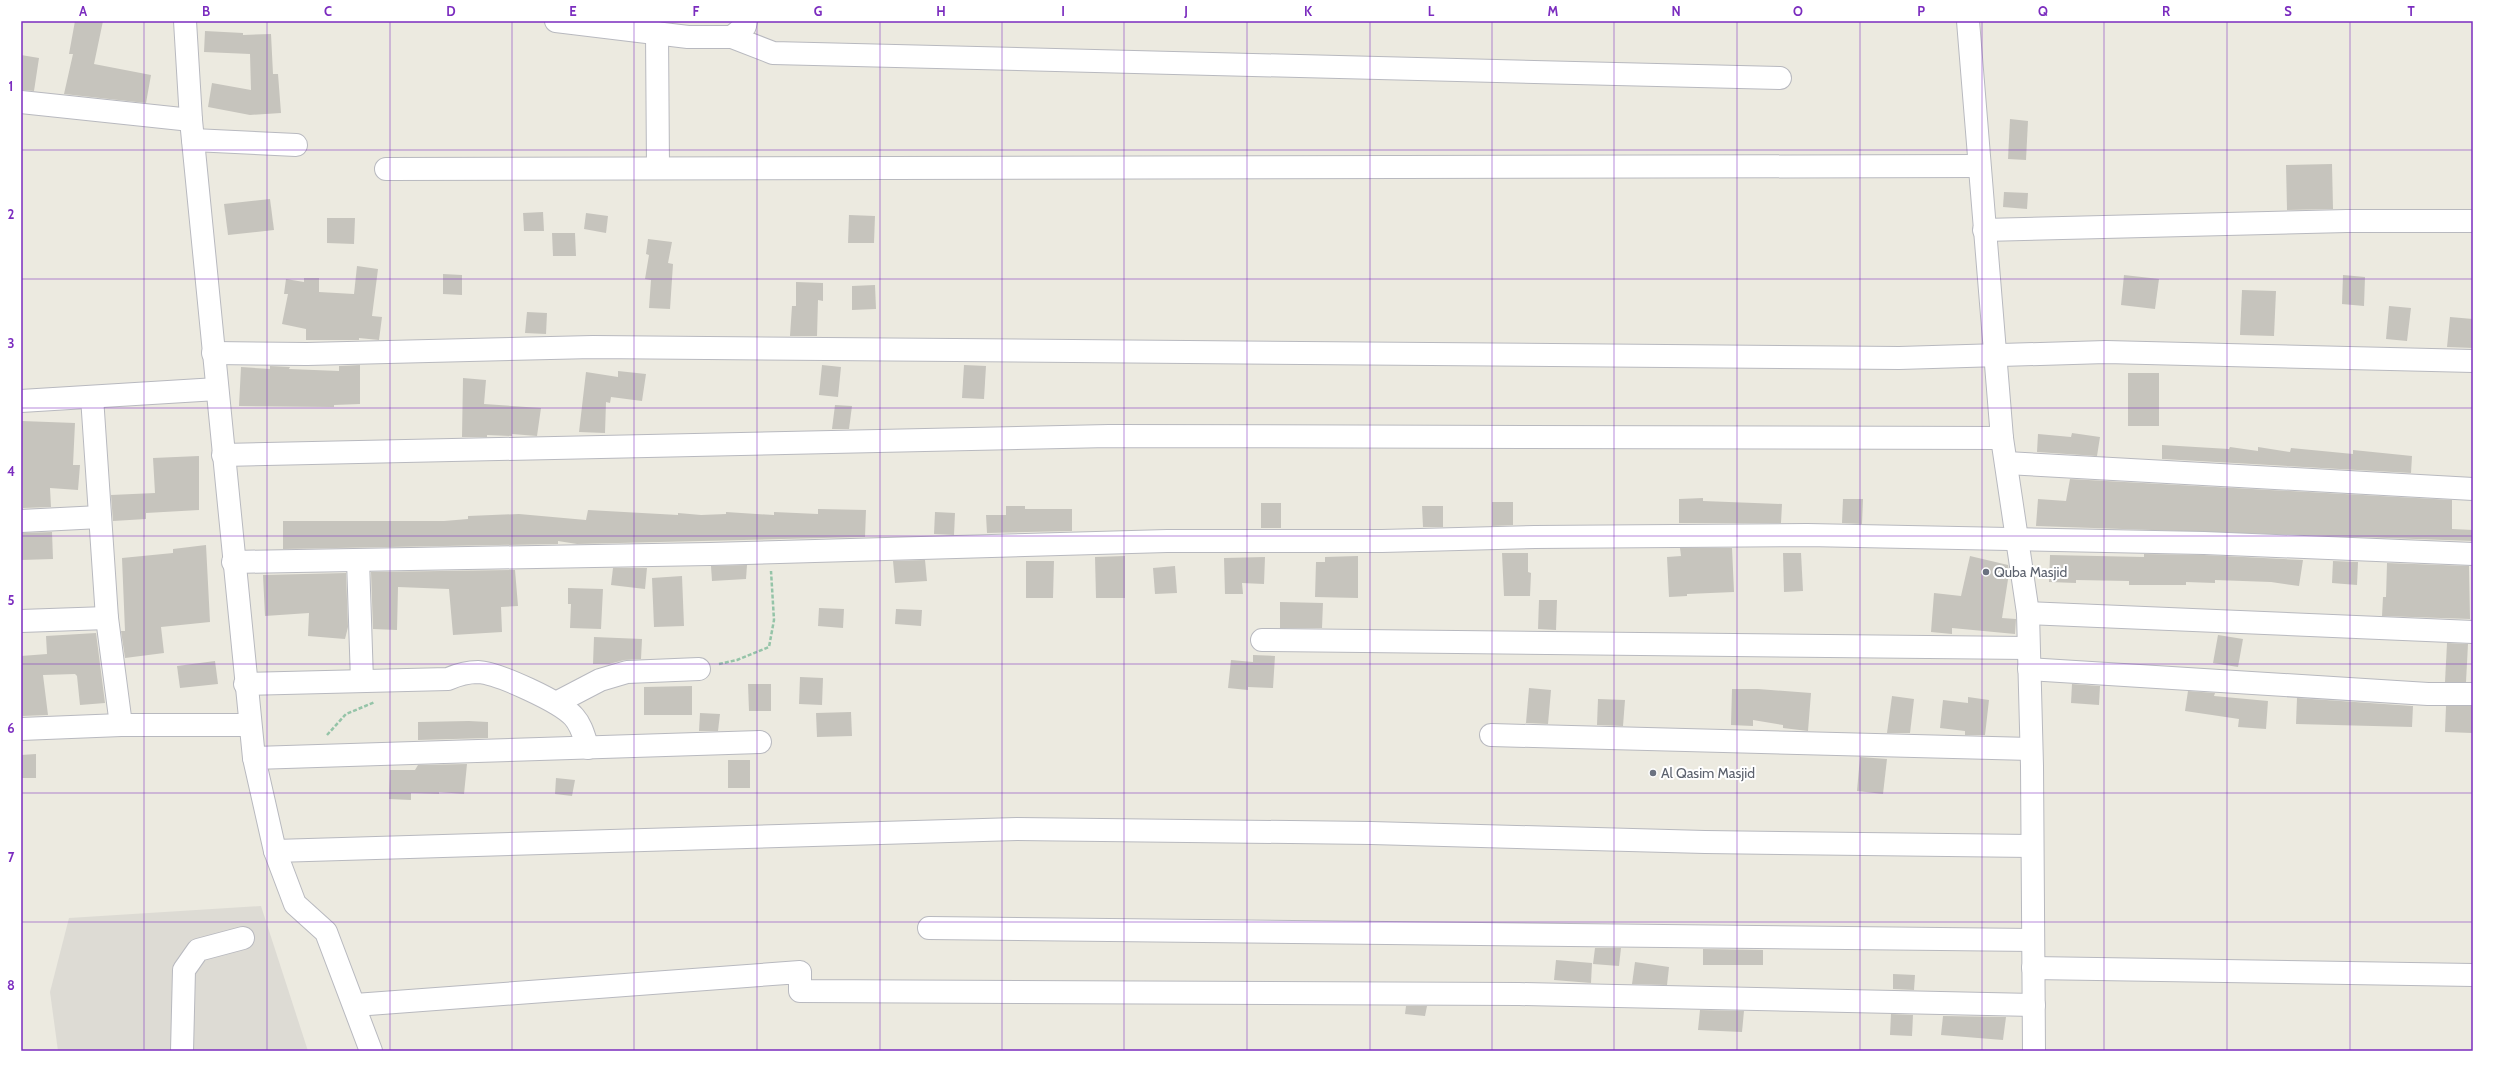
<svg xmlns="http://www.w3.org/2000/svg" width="2494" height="1072" font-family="Cabin,sans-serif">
<rect width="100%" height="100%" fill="#eceae0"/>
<path fill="#dddbd4" d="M261 906 308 1051H58L50 992 69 918Z"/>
<g fill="#c6c4bd">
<path d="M75 21H103L94 64 151 75 146 103 64 94 73 54H69Z"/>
<path d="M205 31 243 33V35L271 34 273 74H278L281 113 250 115 208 107 212 83 251 90 250 54 204 52Z"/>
<path d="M21 55 39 58 34 91 21 90Z"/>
<path d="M2010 119 2028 121 2026 160 2008 159Z"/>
<path d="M2332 164 2333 209 2287 210 2286 165Z"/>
<path d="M2004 192 2028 193 2027 209 2003 207Z"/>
<path d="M270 199 274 230 228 235 224 204Z"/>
<path d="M543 212 544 231H524L523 213Z"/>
<path d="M586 213 608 216 606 233 584 229Z"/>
<path d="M849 215 875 216 874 243H848Z"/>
<path d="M327 218H355L354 244 327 243Z"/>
<path d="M552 233H575L576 256H553Z"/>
<path d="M648 239 672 242 668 263 673 264 670 309 649 308 651 280 645 279 649 255 646 254Z"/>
<path d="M357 266 378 269 372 316 382 317 379 340 359 338V340H306V329L282 324 288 294H284L286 279 304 282V278H319V292L354 294Z"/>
<path d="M443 274 462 275V295L443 294Z"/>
<path d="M2124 275 2159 279 2155 309 2121 305Z"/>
<path d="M2343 275 2365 277 2364 306 2342 304Z"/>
<path d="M796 282 823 283V301L818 300 817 336H790L792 306H796Z"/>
<path d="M875 285 876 309 852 310V286Z"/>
<path d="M2242 290 2276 291 2274 336 2240 335Z"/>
<path d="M2389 306 2411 308 2407 341 2386 339Z"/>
<path d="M527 312 547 313 546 334 525 333Z"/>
<path d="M2450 317 2473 319V348L2447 347Z"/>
<path d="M360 365V404L334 405V407L239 406 241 367 270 369V366L290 367 289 369 339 371V366Z"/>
<path d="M822 365 841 367 838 397 819 395Z"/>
<path d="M964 365 986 366 984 399 962 398Z"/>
<path d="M618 371 646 374 642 401 611 397 610 403 606 402 605 433 579 432 586 372 618 377Z"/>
<rect x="2128" y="373" width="31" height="53"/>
<path d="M463 378 486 380 484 404 541 408 537 436 512 434V436L487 435V437H462Z"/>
<path d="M835 405 852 406 849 429H832Z"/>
<path d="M22 421 75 423 73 465H80L78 490 50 488 51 507 23 508Z"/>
<path d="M2072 433 2100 437 2097 456 2037 452 2038 434 2071 437Z"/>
<path d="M2162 445 2229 449 2230 447 2258 451V447L2290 452 2291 448 2353 454V450L2412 456 2411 473 2162 459Z"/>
<path d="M199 456V510L146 513V519L113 521 111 495 155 493 153 458Z"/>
<path d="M2070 479 2452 500V529L2473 530V541L2036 526 2038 499 2066 501Z"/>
<path d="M1703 498V501L1782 504 1781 523H1679V499Z"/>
<path d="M1843 499H1863L1862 524 1842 523Z"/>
<path d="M1492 502H1513V525L1492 526Z"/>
<rect x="1261" y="503" width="20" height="25"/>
<path d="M1006 506H1025V509H1072V531L987 533 986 515H1006Z"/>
<path d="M1422 506H1443V527H1423Z"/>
<path d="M818 509 866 510 865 537 577 544 558 541V544L283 549V521H444L468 519V516L519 514 586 520 588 510 678 515V513L701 515 726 514V512L774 515V512L818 514Z"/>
<path d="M935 512 955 513 954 535 934 534Z"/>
<path d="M52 532 53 559 21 560V533Z"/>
<path d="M206 545 210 622 161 627 164 653 125 658 121 631H125L122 558 173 553V549Z"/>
<path d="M1680 548H1732L1734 592 1687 594V596L1669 597 1667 557 1681 556Z"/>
<path d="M1502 553H1528V572L1531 573 1530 596H1504Z"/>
<path d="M1783 553H1801L1803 591 1784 592Z"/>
<path d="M2144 554 2204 555 2303 560 2299 586 2271 582 2215 580V583L2186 582V585H2129V581L2076 580V583L2049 582 2050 555 2144 557Z"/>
<path d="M1125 556V598H1096L1095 557Z"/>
<path d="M1358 556V598L1315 597 1316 562H1325V557Z"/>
<path d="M1970 556 2008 565 2009 573 2002 618 2016 619 2015 634 1952 628V634L1931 632 1934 593 1961 596Z"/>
<path d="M1265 557 1264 584 1242 583 1243 594H1225L1224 558Z"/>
<path d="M925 560 927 581 895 583 893 561Z"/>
<path d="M1026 561H1054L1053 598H1026Z"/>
<path d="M2333 561 2358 562 2357 585 2332 583Z"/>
<path d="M2387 563 2469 566 2470 619 2382 616 2383 597H2386Z"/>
<path d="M747 565 746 579 712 581 711 566Z"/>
<path d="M1175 566 1177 593 1155 594 1153 568Z"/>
<path d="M613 568H647L645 589 611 585Z"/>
<path d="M515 570 518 606 501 607 502 632 453 635 449 589 398 587 397 630 373 629 371 572Z"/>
<path d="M346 573 348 627 345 639 308 636 309 613 265 616 263 575Z"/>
<path d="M682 576 684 626 654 627 652 578Z"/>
<path d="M568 588 603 589 601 629 570 628 571 604H568Z"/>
<path d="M1539 600H1557L1556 630 1538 629Z"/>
<path d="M1280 602 1323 603 1322 628H1280Z"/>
<path d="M819 608 844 609 843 628 818 626Z"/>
<path d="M896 609 922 610 921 626 895 624Z"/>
<path d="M96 633 105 703 80 705 77 676 75 674 43 675 48 715 22 716 21 656 47 654 46 636Z"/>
<path d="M2218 635 2243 639 2238 667 2213 663Z"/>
<path d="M594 637 642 639 641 659 624 660 609 664H593Z"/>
<path d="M2447 643 2468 644 2466 682H2445Z"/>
<path d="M1253 655 1275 656 1273 688 1248 687V690L1228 688 1231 660 1253 662Z"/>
<path d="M215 661 218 684 180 688 177 666Z"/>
<path d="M800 677 823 678 822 705 799 704Z"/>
<path d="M748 684H771V711H749Z"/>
<path d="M2072 684 2100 686 2099 705 2071 703Z"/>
<path d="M692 686V715H644V687Z"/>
<path d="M1529 688 1551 690 1548 724 1526 723Z"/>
<path d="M1732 689H1758L1811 693 1808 731 1783 728V725L1753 720V726L1731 725Z"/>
<path d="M2188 691 2215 693 2214 696 2268 701 2266 729 2238 727 2239 719 2185 711Z"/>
<path d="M1892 696 1914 699 1910 733H1887Z"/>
<path d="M1968 697 1989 700 1985 735H1965V731L1940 728 1943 700 1968 703Z"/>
<path d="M2297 698 2413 706 2412 727 2296 724Z"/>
<path d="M1598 699 1625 700 1623 726 1597 725Z"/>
<path d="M2446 706H2473L2472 733 2445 732Z"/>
<path d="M851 712 852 736 817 737 816 713Z"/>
<path d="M700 713 720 714 718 731H699Z"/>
<path d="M469 721 488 722V738L418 740V722Z"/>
<path d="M36 754V778H21V755Z"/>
<path d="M1860 757 1887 759 1883 794 1857 791Z"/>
<rect x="728" y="760" width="22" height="28"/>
<path d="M467 764 464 794 439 792V794L411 793V800L389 799 390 770H415L418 765Z"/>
<path d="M556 778 575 780 572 796 555 794Z"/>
<path d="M1595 948H1621L1619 966 1593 964Z"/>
<path d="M1703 949 1763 950V965H1703Z"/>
<path d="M1556 960 1592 963 1591 983 1554 980Z"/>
<path d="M1635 962 1669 967 1667 985 1632 984Z"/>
<path d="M1893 974 1915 975 1914 990 1893 989Z"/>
<path d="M1406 1006H1427L1425 1016 1405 1014Z"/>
<path d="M1700 1010 1744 1011 1742 1032 1698 1030Z"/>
<path d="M1891 1014 1913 1015 1912 1036 1890 1035Z"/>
<path d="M1943 1016 2006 1017 2003 1040 1941 1035Z"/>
</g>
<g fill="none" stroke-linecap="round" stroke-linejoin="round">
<defs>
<g id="minor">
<path d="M185 21 191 120 254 758 275 851 295 904 326 932 371 1051"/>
<path d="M556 21 688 37H732L745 26 746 21"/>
<path d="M1968 21 2002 438 2028 613 2032 766 2034 1051"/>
<path d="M657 33 658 168"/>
<path d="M732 37 773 53 1780 78"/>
<path d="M21 102 191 120"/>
<path d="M193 140 296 145"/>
<path d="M386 169 1979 166"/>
<path d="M1984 230 2347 221H2473"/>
<path d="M213 353 307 354 593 347 1899 358 2106 352 2473 361"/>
<path d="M92 397 107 618 121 725"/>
<path d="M21 401 217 389"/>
<path d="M223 455 1109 436 2002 438"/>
<path d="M2006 463 2473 489"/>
<path d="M21 521 100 517"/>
<path d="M358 560 362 681"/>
<path d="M233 562 710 554 1167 541H1382L1535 537 1807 535 2204 543 2473 554"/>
<path d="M2028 613 2473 632"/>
<path d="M21 621 107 618"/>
<path d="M1262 640 2028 648"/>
<path d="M2029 669 2428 694H2473"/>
<path d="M245 684 448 679C457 675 467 672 478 672 498 673 561 702 574 717 582 726 584 737 588 748"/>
<path d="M556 703 600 680 627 672 699 669"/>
<path d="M21 729 121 725H250"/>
<path d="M1491 735 2031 749"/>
<path d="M254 758 760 742"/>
<path d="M275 851 1017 829 1371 833 1705 842 2032 846"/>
<path d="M929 928 2033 940"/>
<path d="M2033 968 2473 975"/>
<path d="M355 1005 800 972V991L1519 994 2034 1005"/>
<path d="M182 1051 184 970 198 950 243 938"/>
</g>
</defs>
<use href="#minor" stroke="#b8b9bf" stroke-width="24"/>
<g stroke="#95c4a8" stroke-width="2.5" stroke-dasharray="4 2" stroke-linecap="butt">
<path d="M719 664 737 660 769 647 774 620 771 571"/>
<path d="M327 735 346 714 375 702"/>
</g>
<use href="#minor" stroke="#fff" stroke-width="22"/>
</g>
<path fill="none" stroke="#7b2cbf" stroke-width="1" stroke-opacity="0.55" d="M144 21V1051M267 21V1051M390 21V1051M512 21V1051M634 21V1051M757 21V1051M880 21V1051M1002 21V1051M1124 21V1051M1247 21V1051M1370 21V1051M1492 21V1051M1614 21V1051M1737 21V1051M1860 21V1051M1982 21V1051M2104 21V1051M2227 21V1051M2350 21V1051M21 150H2473M21 279H2473M21 408H2473M21 536H2473M21 664H2473M21 793H2473M21 922H2473"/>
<g fill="#6b7280" stroke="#fff" stroke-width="1.5">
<circle cx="1986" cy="572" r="4"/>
<circle cx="1653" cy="773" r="4"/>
</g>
<g text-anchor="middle" stroke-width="4" stroke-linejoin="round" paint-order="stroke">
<g font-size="14" fill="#5b616d" stroke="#fff" text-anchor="start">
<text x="1994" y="577">Quba Masjid</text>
<text x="1661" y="778">Al Qasim Masjid</text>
</g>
</g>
<rect width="2494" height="1072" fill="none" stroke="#ffffff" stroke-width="44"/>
<rect x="22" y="22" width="2450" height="1028" fill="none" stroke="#7b2cbf" stroke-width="1.5"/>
<g font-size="13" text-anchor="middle" font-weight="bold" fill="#7b2cbf">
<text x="83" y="16">A</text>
<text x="206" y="16">B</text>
<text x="328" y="16">C</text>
<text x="451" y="16">D</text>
<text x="573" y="16">E</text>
<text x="696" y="16">F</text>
<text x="818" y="16">G</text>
<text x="941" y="16">H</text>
<text x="1063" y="16">I</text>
<text x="1186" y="16">J</text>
<text x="1308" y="16">K</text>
<text x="1431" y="16">L</text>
<text x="1553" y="16">M</text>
<text x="1676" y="16">N</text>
<text x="1798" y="16">O</text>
<text x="1921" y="16">P</text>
<text x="2043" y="16">Q</text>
<text x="2166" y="16">R</text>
<text x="2288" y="16">S</text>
<text x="2411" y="16">T</text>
<text x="11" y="91">1</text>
<text x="11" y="219">2</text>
<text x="11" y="348">3</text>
<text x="11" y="476">4</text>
<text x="11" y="605">5</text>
<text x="11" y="733">6</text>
<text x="11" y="862">7</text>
<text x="11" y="990">8</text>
</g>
</svg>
